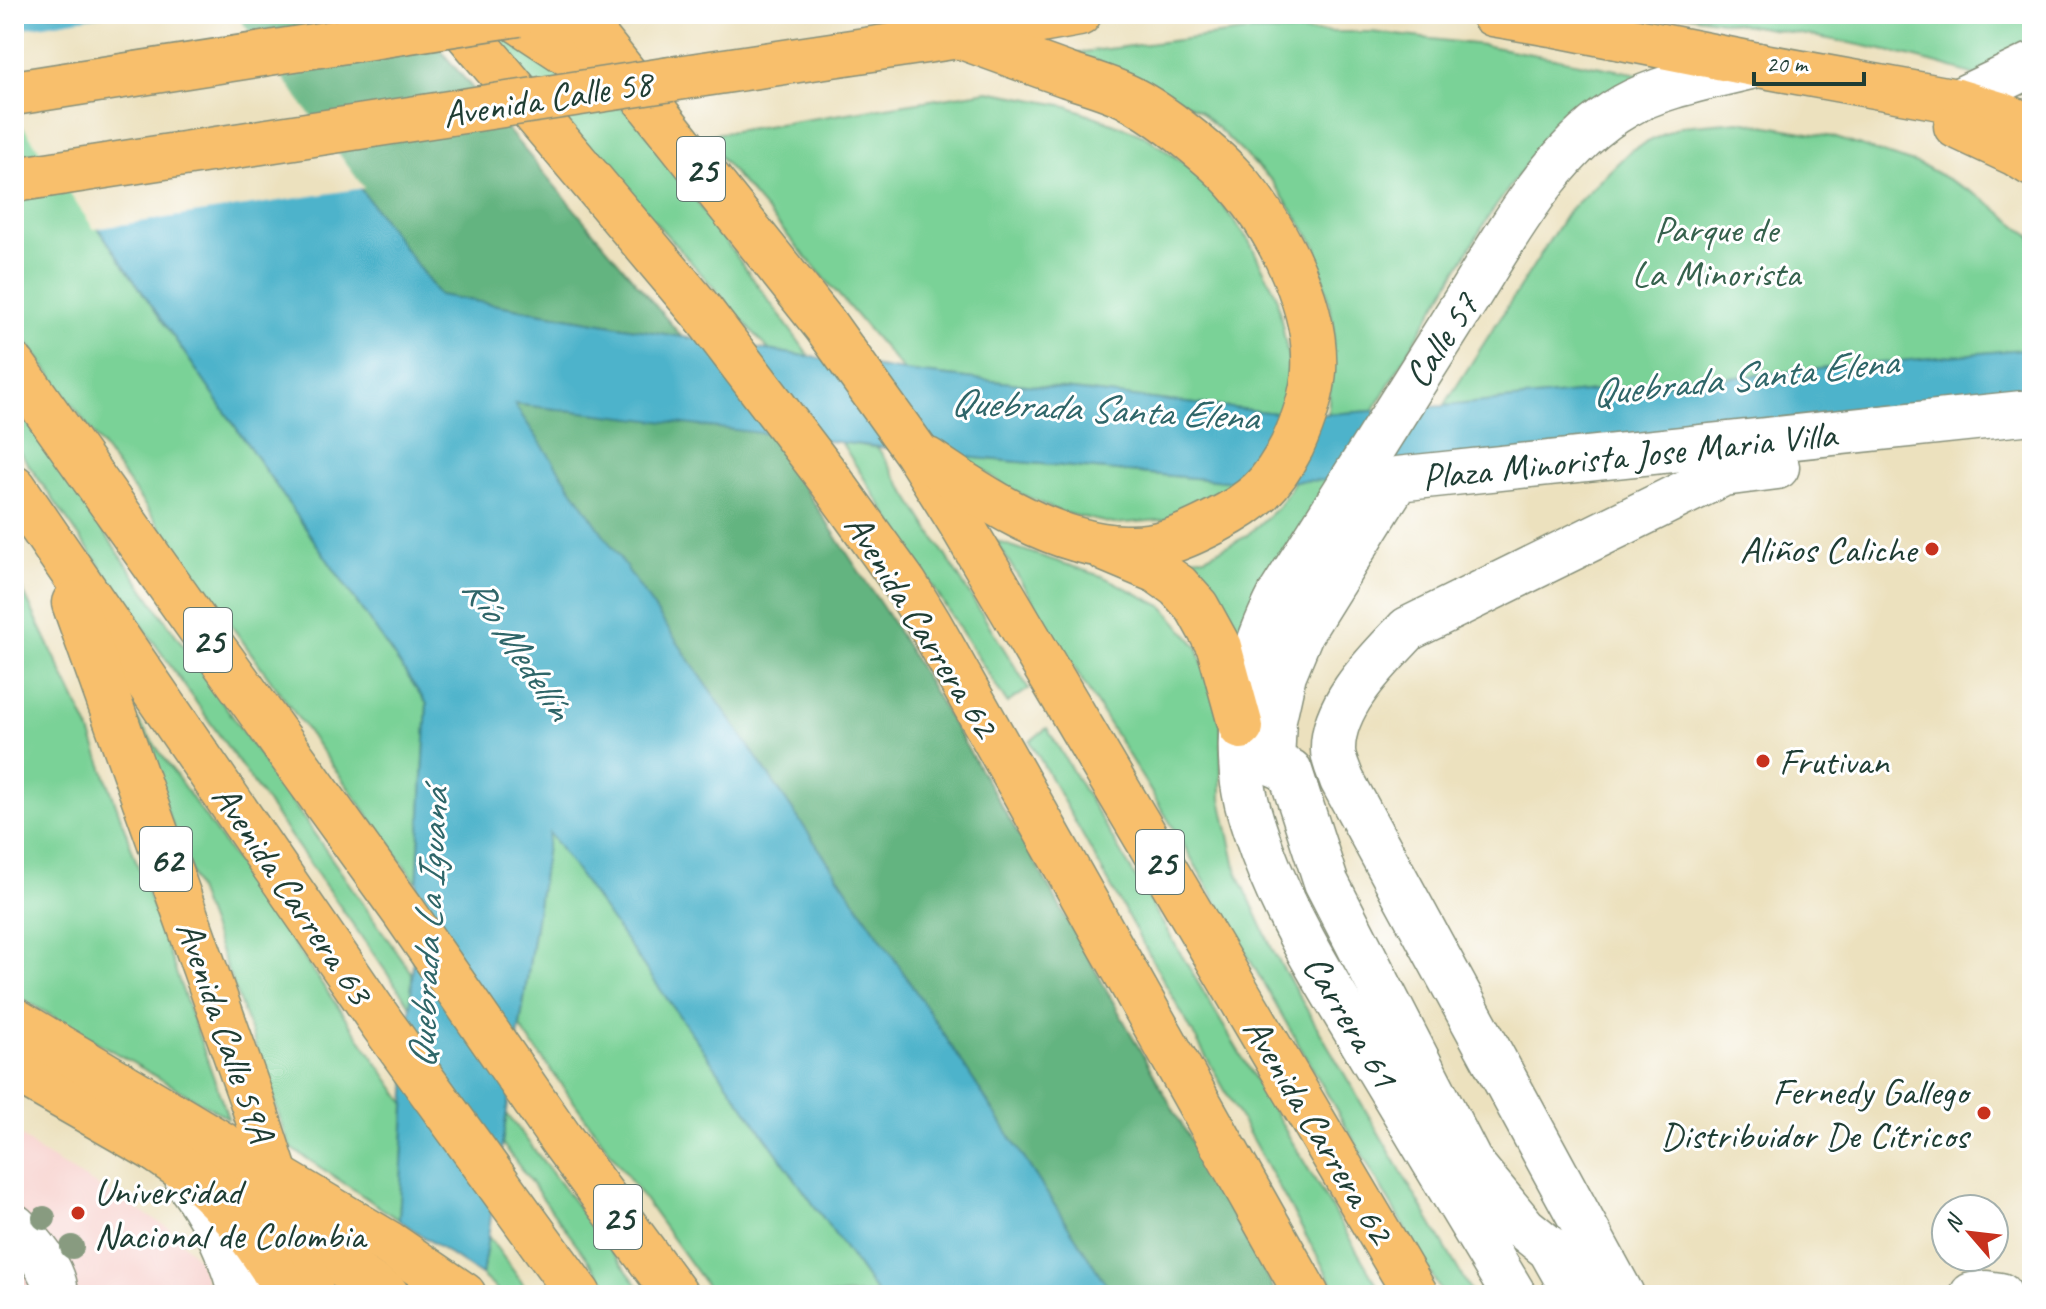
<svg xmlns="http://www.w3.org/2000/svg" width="2046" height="1309" font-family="Caveat,sans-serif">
<rect width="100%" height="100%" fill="#fff"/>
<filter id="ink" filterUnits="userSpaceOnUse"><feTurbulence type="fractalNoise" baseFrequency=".0125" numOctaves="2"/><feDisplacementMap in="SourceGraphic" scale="16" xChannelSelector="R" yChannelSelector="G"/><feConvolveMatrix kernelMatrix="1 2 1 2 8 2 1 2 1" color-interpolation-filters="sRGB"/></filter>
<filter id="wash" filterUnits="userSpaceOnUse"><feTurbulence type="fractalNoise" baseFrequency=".006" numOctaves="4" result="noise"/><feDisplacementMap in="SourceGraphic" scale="32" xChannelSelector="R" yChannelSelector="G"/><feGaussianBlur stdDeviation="1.8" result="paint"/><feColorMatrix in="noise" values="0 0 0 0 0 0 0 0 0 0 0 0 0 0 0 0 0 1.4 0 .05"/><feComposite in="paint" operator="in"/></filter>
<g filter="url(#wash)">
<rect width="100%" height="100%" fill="#ece1be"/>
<path fill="#f7d0cc" d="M14 1130 40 1152 169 1228 198 1259 211 1295H14Z"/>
<g fill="#7ad297" stroke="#4c8866" stroke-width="2">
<path d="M470 14H478L634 116 810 357 770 351Z"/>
<path d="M1677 14H2032V96C1920 49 1796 33 1677 14Z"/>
<path d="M1242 32H1371L1483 45 1644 75 1550 131 1489 216 1373 411 1328 414 1334 327 1316 246 1272 181 1200 111 1142 79 1075 53Z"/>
<path d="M988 91 1067 106 1144 135 1199 174 1249 241 1276 294 1289 361 1285 414 904 371 702 136Z"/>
<path d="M14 106 427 704 417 883 14 324Z"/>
<path d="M1739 121 1833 137 1926 167 1984 199 2032 237V348L1444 406 1567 213 1631 150 1681 126Z"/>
<path d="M14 403 412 974 411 1007 14 444Z"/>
<path d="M841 442 878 448 1029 689 1007 703Z"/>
<path d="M964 457 1237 482 1184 518 1113 524 1060 512 1010 489Z"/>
<path d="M1296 479H1336L1244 633 1191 579 1161 559 1205 557 1245 537 1278 507Z"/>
<path d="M996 541 1104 577 1164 607 1197 646 1221 723V799L1237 872 1274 953 1473 1295H1443L1182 842Z"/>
<path d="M14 572 89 729 228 1118 14 994Z"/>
<path d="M127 705 405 1103 399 1220 290 1147 249 1027Z"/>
<path d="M1047 728 1383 1295H1339L1030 741Z"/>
<path d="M549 832 878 1295H713L520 1027Z"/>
<path d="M507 1114 645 1295H614L502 1143Z"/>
<path d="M488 1236 531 1295H503L482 1276Z"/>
</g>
<g fill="#63b480" stroke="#41785a" stroke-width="2">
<path d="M231 14H410L682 337 439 295Z"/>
<path d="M513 404 768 433 889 617 1035 862 1277 1295H1113L890 952Z"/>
</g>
<path fill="#4db3cb" stroke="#367880" stroke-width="2" d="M14 14H231L439 295 682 337 904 371 1285 414H1328L1444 406 2032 348V412L1397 479 1237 482 964 457 514 404 890 952 1113 1295H878L549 833 482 1276 399 1220 427 704 14 106Z"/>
<path fill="#ece1be" d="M112 14H236L364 188 94 229 14 113V30Z"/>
</g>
<g filter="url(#ink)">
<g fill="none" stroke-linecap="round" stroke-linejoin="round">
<defs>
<g id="minor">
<path d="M1957 101 2032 65"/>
<path d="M188 1183C214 1218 231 1253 241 1295"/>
<path d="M14 1226C31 1242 56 1271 56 1295"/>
<path d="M1514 1295C1466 1215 1418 1135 1370 1055 1330 988 1289 924 1262 851 1253 826 1244 800 1242 774 1236 708 1251 651 1281 593 1341 499 1399 405 1459 311 1504 241 1551 148 1625 106 1661 85 1716 76 1758 65"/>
<path d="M1576 1295 1550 1249 1524 1228 1470 1162 1326 882 1290 771 1272 763 1274 719 1284 674 1301 633 1397 479 2032 412"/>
<path d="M1622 1295 1342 780C1339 771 1333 759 1333 750 1332 704 1379 660 1408 629L1723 474 1777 467"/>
<path d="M1972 1295 1986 1293 2000 1295"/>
</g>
<g id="major">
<path d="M1493 14 1551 24 1758 65 1957 101 2000 114 2032 127"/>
<path d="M671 79 959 36 1079 14"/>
<path d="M1956 126 2016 154 2032 164"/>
<path d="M14 1069 238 1197 387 1295"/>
</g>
<g id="highway">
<path d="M451 14 702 312 831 481 905 584 930 625 1307 1295"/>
<path d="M508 14 619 87"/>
<path d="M577 14 825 325 916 452 960 522 1416 1295"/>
<path d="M14 366 208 640 404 912 561 1139 676 1295"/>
<path d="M928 460C983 498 1056 546 1125 547 1161 548 1185 537 1216 521 1255 501 1272 485 1292 446 1303 422 1312 397 1314 371 1318 300 1269 209 1217 162 1191 139 1161 114 1130 98 1111 88 1088 82 1067 75 1031 62 995 49 959 36"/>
<path d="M14 487 383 1025 579 1295"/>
<path d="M1107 550 1157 571 1178 586 1197 607 1219 647 1241 727"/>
<path d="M74 603 251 1098 276 1175 312 1295"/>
<path d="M14 1020 388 1243 464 1295"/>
<path d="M153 1148C168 1159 185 1169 199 1181 236 1213 265 1253 288 1295"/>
</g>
</defs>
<use href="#minor" stroke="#868f79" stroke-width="47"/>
<use href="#major" stroke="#868f79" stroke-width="47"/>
<use href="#highway" stroke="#868f79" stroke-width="47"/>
<use href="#minor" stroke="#fff" stroke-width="44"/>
<use href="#major" stroke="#f8bf6c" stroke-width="44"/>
<use href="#highway" stroke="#f8bf6c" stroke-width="44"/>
<defs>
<g id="major-bridge">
<path d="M14 93 518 14"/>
<path d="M14 180 671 79"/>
</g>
</defs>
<use href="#major-bridge" stroke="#868f79" stroke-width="47" stroke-linecap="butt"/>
<use href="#major-bridge" stroke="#f8bf6c" stroke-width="44"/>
</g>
<g fill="#889b80">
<circle cx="44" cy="1218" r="12"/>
<circle cx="72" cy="1247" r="12"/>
</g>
</g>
<g fill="#c8321e" stroke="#fff" stroke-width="3">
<circle cx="1932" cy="549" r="8"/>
<circle cx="1763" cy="761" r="8"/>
<circle cx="1984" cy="1113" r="8"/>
<circle cx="78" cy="1213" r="8"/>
</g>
<g text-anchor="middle" stroke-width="6" stroke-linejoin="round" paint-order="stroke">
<g fill="#fff" stroke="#627771" stroke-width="2">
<rect x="677" y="137" width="48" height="64" rx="6"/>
<rect x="184" y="608" width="48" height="64" rx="6"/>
<rect x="140" y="827" width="52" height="64" rx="6"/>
<rect x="1136" y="830" width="48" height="64" rx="6"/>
<rect x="594" y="1185" width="48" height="64" rx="6"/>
</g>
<g font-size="36" font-weight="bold" fill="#1f3d34">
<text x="701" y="182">25</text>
<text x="208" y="653">25</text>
<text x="166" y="872">62</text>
<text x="1160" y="875">25</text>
<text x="618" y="1230">25</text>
</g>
<g font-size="38" fill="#1f3d34" stroke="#fff">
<text transform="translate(547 98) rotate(-9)" y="13">Avenida Calle 58</text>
<text transform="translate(1441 340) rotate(-57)" y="13">Calle 57</text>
<text transform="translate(1629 455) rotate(-6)" y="13">Plaza Minorista Jose Maria Villa</text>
<text transform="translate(922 625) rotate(58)" y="13">Avenida Carrera 62</text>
<text transform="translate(293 894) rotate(56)" y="13">Avenida Carrera 63</text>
<text transform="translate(1351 1021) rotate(59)" y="13">Carrera 61</text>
<text transform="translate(226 1031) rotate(71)" y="13">Avenida Calle 59A</text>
<text transform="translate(1319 1130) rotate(59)" y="13">Avenida Carrera 62</text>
</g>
<g font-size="38" fill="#36624d" stroke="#fff">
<text x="1716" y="242">Parque de<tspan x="1716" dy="44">La Minorista</tspan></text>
</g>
<g font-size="38" fill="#1f3d34" stroke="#fff" text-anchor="end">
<text x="1916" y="562">Aliños Caliche</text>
<text x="1779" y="774" text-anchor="start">Frutivan</text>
<text x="1968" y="1104">Fernedy Gallego<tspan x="1968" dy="44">Distribuidor De Cítricos</tspan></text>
<text x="94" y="1204" text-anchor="start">Universidad<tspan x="94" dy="44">Nacional de Colombia</tspan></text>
</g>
<g font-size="40" font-style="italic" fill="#2f6669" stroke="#fff">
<text transform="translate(1744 376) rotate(-6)" y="14">Quebrada Santa Elena</text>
<text transform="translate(1104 408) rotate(3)" y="14">Quebrada Santa Elena</text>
<text transform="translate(519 647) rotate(56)" y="14">Río Medellín</text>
<text transform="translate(427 929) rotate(-87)" y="14">Quebrada La Iguaná</text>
</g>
</g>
<rect width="2046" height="1309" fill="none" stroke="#fff" stroke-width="48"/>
<g transform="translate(1970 1233) rotate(298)"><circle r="38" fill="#ffffff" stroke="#a5b1ae" stroke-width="2"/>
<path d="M0-6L14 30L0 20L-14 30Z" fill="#c8321e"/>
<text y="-12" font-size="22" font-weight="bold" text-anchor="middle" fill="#1f3d34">N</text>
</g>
<path d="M1754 72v12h110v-12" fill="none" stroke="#1f3d34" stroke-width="4"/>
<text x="1766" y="72" font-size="24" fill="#1f3d34" stroke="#ffffff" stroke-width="6" paint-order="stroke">20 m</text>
</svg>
